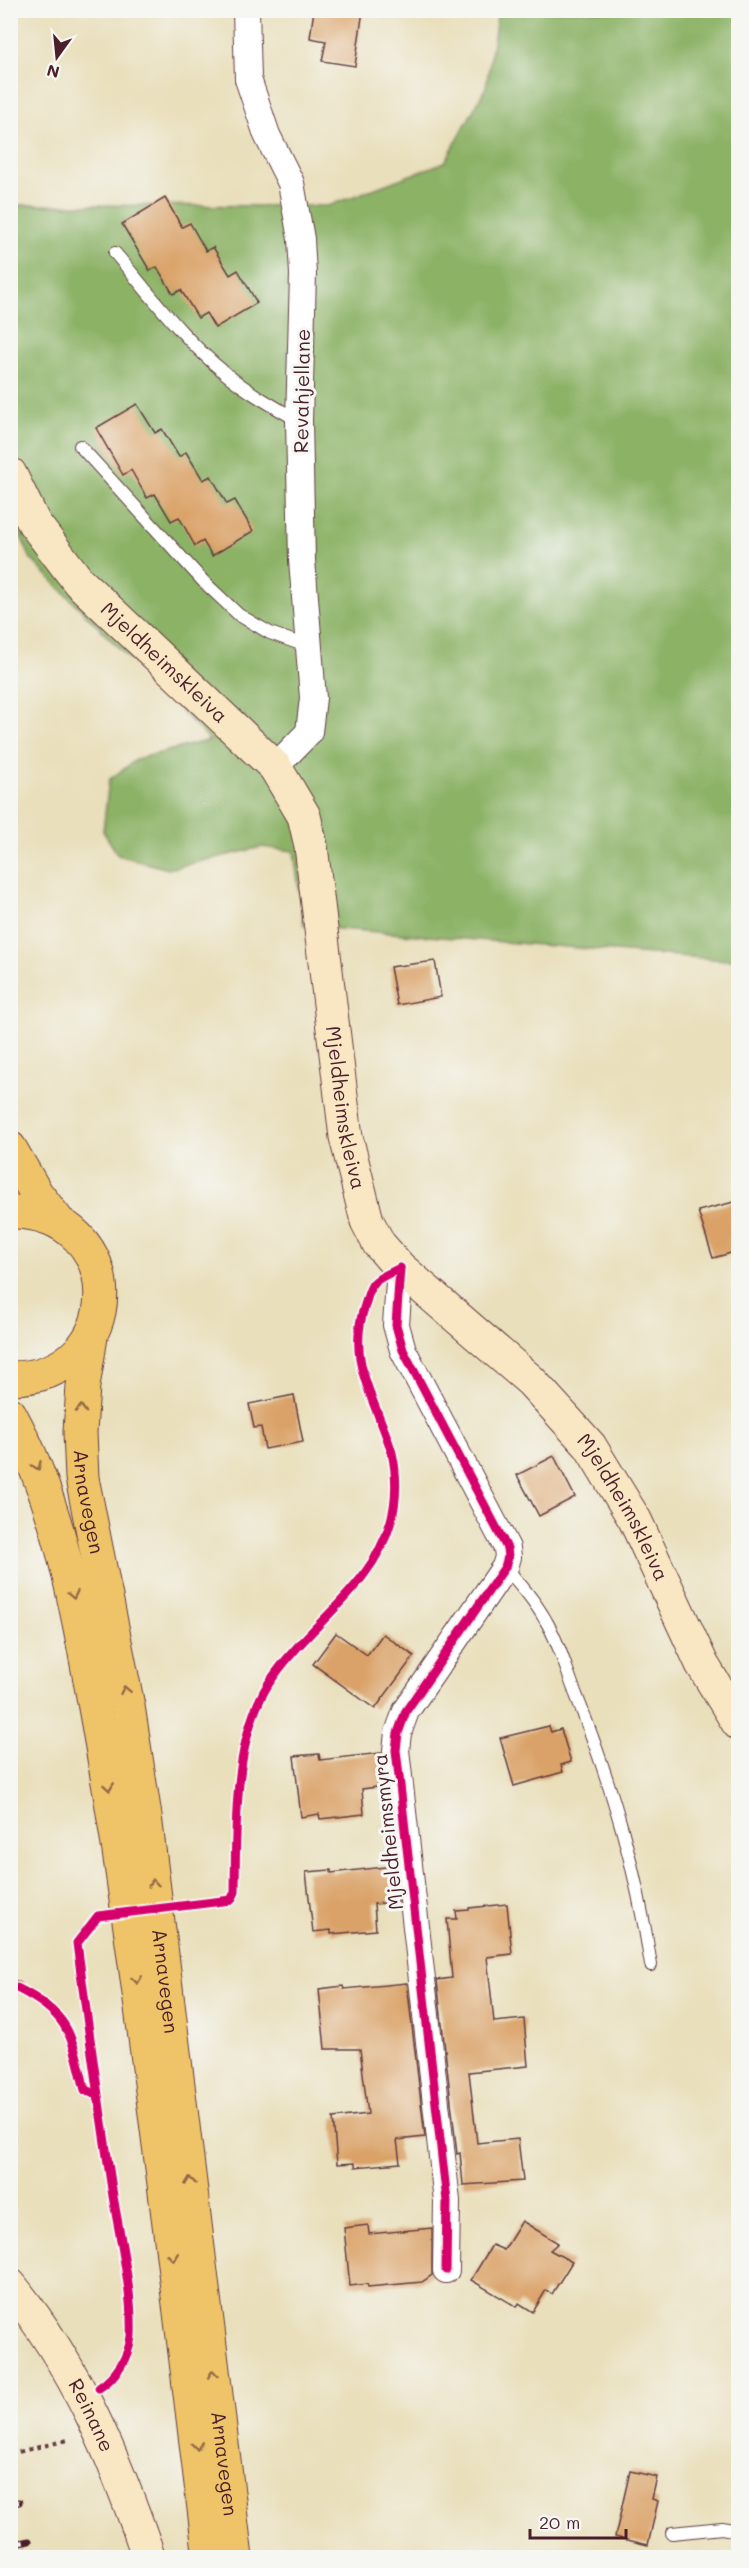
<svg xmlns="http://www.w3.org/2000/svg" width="749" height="2568" font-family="Mali,sans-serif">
<rect width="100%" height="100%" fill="#f6f6f2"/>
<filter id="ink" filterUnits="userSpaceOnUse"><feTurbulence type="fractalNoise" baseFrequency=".0167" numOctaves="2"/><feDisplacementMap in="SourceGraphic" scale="12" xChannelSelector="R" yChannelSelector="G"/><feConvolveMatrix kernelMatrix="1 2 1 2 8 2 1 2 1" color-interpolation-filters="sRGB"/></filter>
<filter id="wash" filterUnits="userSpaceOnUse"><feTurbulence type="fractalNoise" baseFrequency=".008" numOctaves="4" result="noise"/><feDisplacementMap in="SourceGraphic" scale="24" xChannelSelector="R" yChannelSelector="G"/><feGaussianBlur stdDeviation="1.35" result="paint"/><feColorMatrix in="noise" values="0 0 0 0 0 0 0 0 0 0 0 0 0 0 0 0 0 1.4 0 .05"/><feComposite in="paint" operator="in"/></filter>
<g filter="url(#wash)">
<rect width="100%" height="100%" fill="#e9dfbb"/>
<path fill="#8cb266" stroke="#6b6848" stroke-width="1.5" d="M498 11H738V961L304 926 294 851 262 847 168 869 118 855 103 831 109 780 137 759 210 740 31 559 11 514 10 205 328 206 445 162 486 87Z"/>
<g id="blocks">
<g fill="#daa268">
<path d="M314 10H363L355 66 322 61 326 41 310 38Z"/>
<path d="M165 198 182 227 190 223 206 251 213 247 230 275 238 270 257 303 215 328 206 313 198 318 181 290 173 294 157 267 150 271 122 224Z"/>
<path d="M137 404 155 433 162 429 179 457 186 452 203 480 211 476 227 504 235 500 253 531 212 556 203 541 195 546 179 517 171 521 155 494 147 498 131 470 123 475 96 428Z"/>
<path d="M435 961 441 997 397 1005 390 967Z"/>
<path d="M738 1201V1251L713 1258 698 1211Z"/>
<path d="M294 1395 303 1442 265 1449 261 1427 254 1428 249 1404Z"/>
<path d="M554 1456 575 1497 539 1516 517 1475Z"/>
<path d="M336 1633 367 1655 383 1634 414 1656 375 1709 313 1664Z"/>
<path d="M549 1726 551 1732 561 1729 571 1762 561 1765 563 1772 514 1786 500 1738Z"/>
<path d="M381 1753 385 1786 362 1789 364 1814 320 1819 319 1814 301 1817 294 1756 319 1754 320 1760Z"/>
<path d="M394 1866 398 1902 374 1904 376 1930 331 1934V1930L313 1932 306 1872 331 1870V1873Z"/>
<path d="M507 1904 512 1954 487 1957 494 2022 524 2019 528 2066 469 2072 477 2143 518 2139 523 2181 463 2185 460 2153 457 2154 437 1980 452 1978 447 1919H457L456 1911 469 1910V1908Z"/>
<path d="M407 1983 425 2137 397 2140 400 2163 355 2167V2163L337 2164 333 2118 368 2114 360 2049H325L319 1989 343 1986 344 1989Z"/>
<path d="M522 2221 558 2243 550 2250 572 2262 552 2294 546 2290 533 2312 519 2303 517 2307 471 2280 492 2245 504 2250Z"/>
<path d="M368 2225 369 2234 432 2228V2275L422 2282 368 2287 367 2284 350 2286 344 2228Z"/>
<path d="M630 2471 657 2477 652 2499 658 2501 648 2545 615 2537Z"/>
</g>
</g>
</g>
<g filter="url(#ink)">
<use href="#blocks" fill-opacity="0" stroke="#623c41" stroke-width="1.5"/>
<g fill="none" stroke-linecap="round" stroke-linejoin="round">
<defs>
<g id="lane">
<path d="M115 253C150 294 183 339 225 373 248 392 273 406 299 421"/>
<path d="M80 446 204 582 239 615 270 633 309 647"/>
<path d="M505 1567C520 1584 535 1601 546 1621 560 1644 567 1673 577 1697 613 1789 636 1867 651 1965"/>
<path d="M10 1985 17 1988"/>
<path d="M672 2533 722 2528 738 2531"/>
</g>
<g id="street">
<path d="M246 10 248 79 267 135 291 183 301 239 303 274 299 421 302 560 313 698 309 732 275 767"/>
<path d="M400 1268 396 1325 403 1350 507 1548 508 1557 505 1567 406 1711 398 1733 396 1750 447 2201 446 2270"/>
</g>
<g id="secondary">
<path id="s1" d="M10 474 34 523 79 582 275 767 304 816 311 846 346 1137 367 1221 379 1244 400 1268 531 1381 590 1446 635 1520 702 1664 738 1723"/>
<path id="s2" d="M10 2285C76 2366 116 2460 149 2558"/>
</g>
<path id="primary" d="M10 1148 36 1193 57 1220"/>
<g id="highway">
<path d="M10 1212C132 1211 130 1379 10 1378"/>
<path id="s3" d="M91 1337 83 1386 80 1432 82 1478 128 1706 145 1816 236 2558"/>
<path d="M10 1414C53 1492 71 1578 87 1664 100 1733 112 1803 122 1872 155 2100 182 2329 210 2558"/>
</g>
</defs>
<use href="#lane" stroke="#623c41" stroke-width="14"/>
<use href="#street" stroke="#623c41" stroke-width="28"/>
<use href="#secondary" stroke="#623c41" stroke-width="35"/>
<use href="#primary" stroke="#623c41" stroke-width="35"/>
<use href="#highway" stroke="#623c41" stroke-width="35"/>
<path stroke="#623c41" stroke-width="4" stroke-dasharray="4.5 4.5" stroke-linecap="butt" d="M10 2454 68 2440"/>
<use href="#lane" stroke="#fff" stroke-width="12"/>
<use href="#street" stroke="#fff" stroke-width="26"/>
<use href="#secondary" stroke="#f9e7c3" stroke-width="33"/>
<use href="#primary" stroke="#efc469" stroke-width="33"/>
<use href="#highway" stroke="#efc469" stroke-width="33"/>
<defs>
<g id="rail">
<path d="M10 2504 19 2502"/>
<path d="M10 2545 29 2541"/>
</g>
</defs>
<use href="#rail" stroke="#4a1f2b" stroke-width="7"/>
<use href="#rail" stroke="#f6f6f2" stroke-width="4.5" stroke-dasharray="14" stroke-linecap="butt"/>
<defs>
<g id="cycleway">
<path d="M400 1268 396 1325 403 1350 507 1548 508 1557 505 1567 406 1711 398 1733 396 1750 447 2201 446 2270"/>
<path d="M17 1988C71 2015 71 2034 85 2090L97 2095"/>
<path d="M99 2388C116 2377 129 2357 131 2336 133 2293 120 2238 113 2196 100 2111 88 2027 77 1943L98 1916 231 1900 235 1892C236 1827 233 1739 269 1683 305 1627 373 1588 391 1521 397 1500 397 1474 392 1453 377 1401 345 1362 365 1305 367 1299 369 1289 373 1284 378 1277 393 1272 400 1268"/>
</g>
</defs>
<use href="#cycleway" stroke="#f6f6f2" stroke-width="13"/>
<use href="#cycleway" stroke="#d6006c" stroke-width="9"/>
</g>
<defs><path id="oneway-chevron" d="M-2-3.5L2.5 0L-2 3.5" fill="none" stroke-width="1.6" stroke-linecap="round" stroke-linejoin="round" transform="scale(1.5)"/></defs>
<g stroke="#946947">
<use href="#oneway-chevron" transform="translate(81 1409) rotate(-87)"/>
<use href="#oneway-chevron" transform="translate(37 1466) rotate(66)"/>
<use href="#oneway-chevron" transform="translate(73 1595) rotate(78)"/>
<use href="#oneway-chevron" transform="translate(125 1690) rotate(-101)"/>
<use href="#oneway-chevron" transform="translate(109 1787) rotate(81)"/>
<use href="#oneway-chevron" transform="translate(153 1883) rotate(-97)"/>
<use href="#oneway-chevron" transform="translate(137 1980) rotate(82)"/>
<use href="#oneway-chevron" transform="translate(190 2181) rotate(-97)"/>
<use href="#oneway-chevron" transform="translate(173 2257) rotate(83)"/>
<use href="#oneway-chevron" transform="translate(213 2374) rotate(-97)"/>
<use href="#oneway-chevron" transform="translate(197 2446) rotate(83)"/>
</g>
</g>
<g text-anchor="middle" stroke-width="6" stroke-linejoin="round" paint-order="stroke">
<g font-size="20" fill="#4a1f2b" stroke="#f6f6f2">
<text transform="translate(302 391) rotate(-89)" y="7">Revahjellane</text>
<text dy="7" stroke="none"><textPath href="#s1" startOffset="246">Mjeldheimskleiva</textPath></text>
<text dy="7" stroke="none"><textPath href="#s1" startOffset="750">Mjeldheimskleiva</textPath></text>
<text dy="7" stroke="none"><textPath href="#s3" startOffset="166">Arnavegen</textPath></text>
<text dy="7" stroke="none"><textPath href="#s1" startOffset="1254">Mjeldheimskleiva</textPath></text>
<text transform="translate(388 1832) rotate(-96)" y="7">Mjeldheimsmyra</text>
<text dy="7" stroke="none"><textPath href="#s3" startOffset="652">Arnavegen</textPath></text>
<text dy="7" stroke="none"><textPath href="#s2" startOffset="154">Reinane</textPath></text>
<text dy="7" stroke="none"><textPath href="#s3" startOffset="1138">Arnavegen</textPath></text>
</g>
</g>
<rect width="749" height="2568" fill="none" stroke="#f6f6f2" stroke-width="36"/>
<g transform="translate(57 57) rotate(195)" stroke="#f6f6f2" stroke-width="4.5" paint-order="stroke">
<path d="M0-4.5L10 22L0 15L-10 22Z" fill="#4a1f2b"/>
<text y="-9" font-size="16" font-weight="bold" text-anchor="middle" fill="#4a1f2b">N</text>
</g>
<path d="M530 2529v9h96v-9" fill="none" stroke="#4a1f2b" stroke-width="3"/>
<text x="539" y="2529" font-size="18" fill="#4a1f2b" stroke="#f6f6f2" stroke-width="4.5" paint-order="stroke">20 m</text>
</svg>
